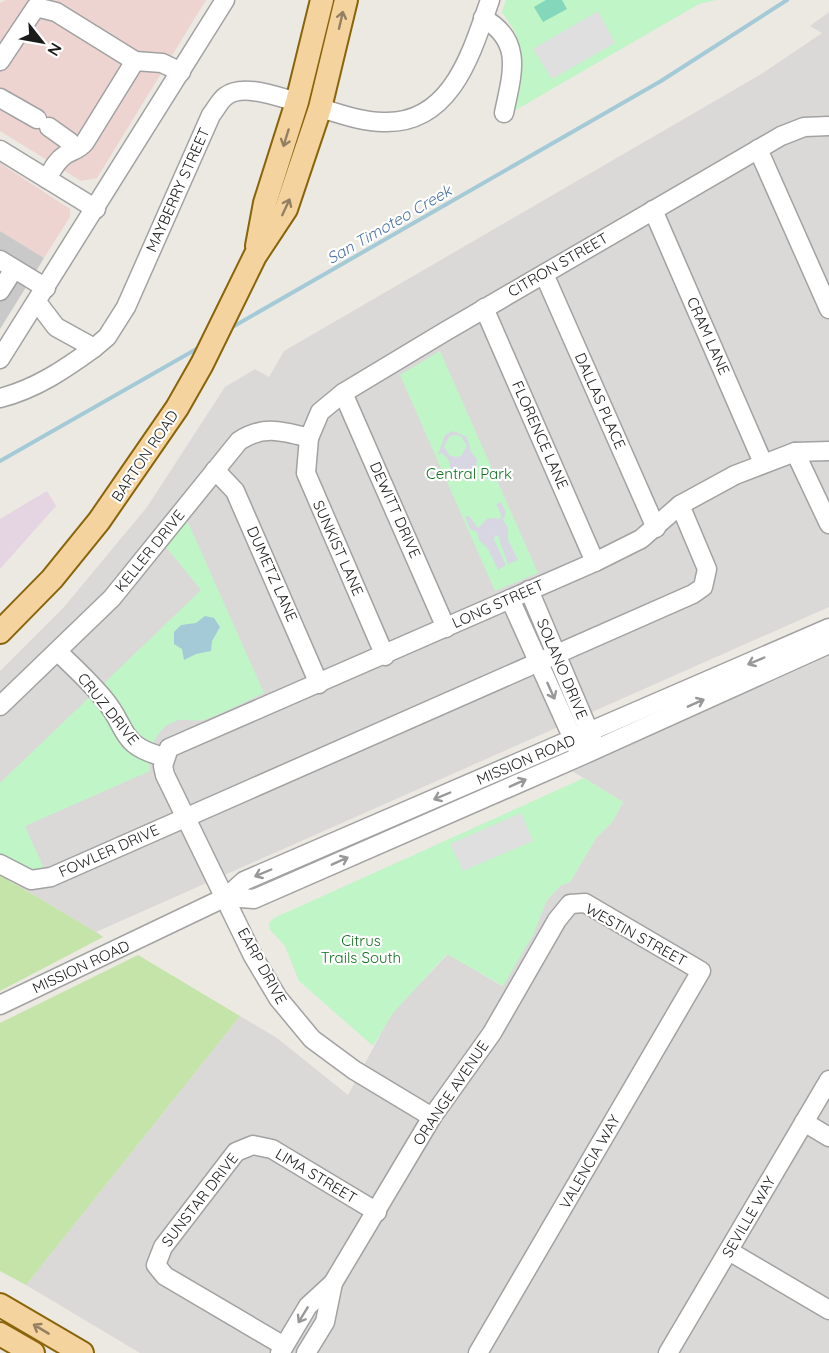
<svg xmlns="http://www.w3.org/2000/svg" width="829" height="1353" font-family="Quicksand,sans-serif">
<rect width="100%" height="100%" fill="#ece9e2"/>
<g fill="#dad9d8">
<path d="M829 12V607L96 932 0 875V671L64 607 147 507 225 387 255 369 269 377 284 351 763 73 822 33 810 26Z"/>
<path d="M829 656V1353H140L26 1285 240 1016 277 1038 348 1095 392 1013 448 954 502 986 536 927 547 900 560 886 570 882 596 838 613 821 623 802 572 771Z"/>
</g>
<g fill="#edd4d1">
<path d="M6 0H206L97 178 81 181 0 131V3Z"/>
<path d="M0 163 70 209V217L44 258 0 231Z"/>
</g>
<path fill="#e5d4e1" d="M47 491 56 506 0 569V519Z"/>
<path fill="#c9c9c9" d="M0 231 44 258 0 329Z"/>
<g fill="#c4e4aa">
<path d="M0 875 96 932 103 937 0 991Z"/>
<path d="M138 955 240 1016 26 1285 0 1271V1023Z"/>
</g>
<g fill="#c0f5c7">
<path d="M506 0H716L699 4 514 111 521 61 520 48 515 32 502 12Z"/>
<path d="M440 351 538 573 495 591 400 375Z"/>
<path d="M187 520 264 693C245 702 224 713 204 720 196 722 188 719 180 720 157 723 147 752 150 771L25 826 45 871 34 872 0 856V783L201 590 166 547Z"/>
<path d="M584 778 623 802 613 821 596 838 570 882 560 886 547 900 533 935 503 986 447 954 393 1013 373 1046 299 981 285 946 270 930 269 923 274 918Z"/>
</g>
<path fill="#84d7ba" d="M546 0H562L567 9 543 22 534 7Z"/>
<g fill="#dfdfdf">
<path d="M598 11 615 43 552 79 533 49Z"/>
<path d="M521 813 533 841 463 871 450 844Z"/>
</g>
<g fill="#d7d6e2" fill-rule="evenodd">
<path d="M453 431 467 437 471 452 477 459 476 472 464 478 452 473 448 459 442 453 438 455 445 435ZM456 435 461 436 467 446 461 456 455 457 449 455 444 446 450 436Z"/>
<path d="M501 502 506 513 503 520 508 528V540L518 560 508 564 498 536 495 535 494 540 506 565 498 570 488 549 479 540 477 532 470 529 465 517 469 516 478 528 488 518 500 519 501 514 496 504Z"/>
</g>
<path fill="#a5cad7" d="M205 616 214 618 220 627 212 641 211 651 196 654 184 660 182 649 174 644V632L181 625 196 623Z"/>
<g fill="none" stroke-linecap="round" stroke-linejoin="round">
<g stroke="#a5cad7" stroke-width="4">
<path d="M229 329 661 81 787 0"/>
<path d="M0 461 200 347"/>
</g>
<defs>
<g id="minor">
<path d="M483 18C524 41 512 74 504 113"/>
<path d="M0 61 36 7 56 12 135 61 162 63 181 72"/>
<path d="M0 98 37 119"/>
<path d="M320 108C341 114 362 122 383 122 452 125 472 51 490 0"/>
<path d="M49 127 70 142"/>
<path d="M758 149 829 309"/>
<path d="M0 150 96 209"/>
<path d="M47 179C52 170 56 161 65 155 72 150 79 150 85 142L135 61"/>
<path d="M653 210 763 463"/>
<path d="M0 260 46 288"/>
<path d="M544 274 656 528"/>
<path d="M0 291 14 269"/>
<path d="M37 302 56 327 94 348 107 337 126 307 211 115C216 109 220 100 226 96 243 83 278 97 297 102"/>
<path d="M484 308 595 562"/>
<path d="M0 359 225 0"/>
<path d="M343 393 446 628"/>
<path d="M0 398C36 389 65 369 94 348"/>
<path d="M795 452 829 524"/>
<path d="M215 470 235 491 319 684"/>
<path d="M529 590 593 741"/>
<path d="M510 599 578 750"/>
<path d="M58 652C74 667 90 682 104 699 129 729 118 745 164 757"/>
<path d="M385 656 306 473 309 438 320 412 343 393 446 331 781 136 804 127 829 126"/>
<path d="M0 706 112 598 239 441C263 425 282 431 309 438"/>
<path d="M0 864 31 880 51 877 693 594 703 587 707 569 680 505"/>
<path d="M226 897 254 899 581 756 829 644"/>
<path d="M0 1005 226 897 244 881 829 628"/>
<path d="M432 1117 354 1070 312 1039 278 998 253 956 165 775 163 766 169 748 595 562 641 539 680 505 735 475 795 452 829 451"/>
<path d="M804 1122 829 1137"/>
<path d="M729 1251 829 1310"/>
<path d="M284 1346 165 1276 156 1265 163 1247 236 1152 253 1145 272 1149 377 1212"/>
<path d="M280 1353 308 1306 333 1283 432 1117 492 1033 557 920 570 904 585 903 701 971 478 1353"/>
<path d="M306 1353 325 1322 333 1283"/>
<path d="M668 1353 829 1080"/>
</g>
<g id="major">
<path d="M257 246 265 203 297 102 322 0"/>
<path d="M0 632 52 579 99 521 177 408 202 364 255 256 286 209 320 108 346 0"/>
<path d="M0 1305 82 1353"/>
<path d="M0 1334 33 1353"/>
</g>
</defs>
<use href="#minor" stroke="#a2a2a2" stroke-width="21"/>
<use href="#major" stroke="#89640a" stroke-width="26"/>
<use href="#minor" stroke="#fff" stroke-width="18"/>
<use href="#major" stroke="#f5d39e" stroke-width="22"/>
</g>
<defs><path id="oneway-shaft" d="M-6 0H5M1.5-3L5.5 0L1.5 3" fill="none" stroke-width="1.6" stroke-linecap="round" stroke-linejoin="round" transform="scale(1.5)"/></defs>
<g stroke="#938063">
<use href="#oneway-shaft" transform="translate(341 20) rotate(-77)"/>
<use href="#oneway-shaft" transform="translate(286 138) rotate(107)"/>
<use href="#oneway-shaft" transform="translate(286 207) rotate(-65)"/>
<use href="#oneway-shaft" transform="translate(41 1329) rotate(-149)"/>
</g>
<g stroke="#989898">
<use href="#oneway-shaft" transform="translate(756 661) rotate(157)"/>
<use href="#oneway-shaft" transform="translate(551 691) rotate(66)"/>
<use href="#oneway-shaft" transform="translate(696 703) rotate(-24)"/>
<use href="#oneway-shaft" transform="translate(518 783) rotate(-24)"/>
<use href="#oneway-shaft" transform="translate(442 796) rotate(157)"/>
<use href="#oneway-shaft" transform="translate(340 861) rotate(-24)"/>
<use href="#oneway-shaft" transform="translate(263 873) rotate(157)"/>
<use href="#oneway-shaft" transform="translate(303 1315) rotate(121)"/>
</g>
<g text-anchor="middle" stroke-width="4.5" stroke-linejoin="round" paint-order="stroke">
<g font-size="15" fill="#1b1b1b" stroke="#fff">
<text transform="translate(178 190) rotate(-66)" y="5">MAYBERRY STREET</text>
<text transform="translate(558 265) rotate(-30)" y="5">CITRON STREET</text>
<text transform="translate(708 336) rotate(66)" y="5">CRAM LANE</text>
<text transform="translate(600 401) rotate(66)" y="5">DALLAS PLACE</text>
<text transform="translate(540 435) rotate(66)" y="5">FLORENCE LANE</text>
<text transform="translate(145 456) rotate(-56)" y="5">BARTON ROAD</text>
<text transform="translate(395 510) rotate(66)" y="5">DEWITT DRIVE</text>
<text transform="translate(338 548) rotate(66)" y="5">SUNKIST LANE</text>
<text transform="translate(150 551) rotate(-51)" y="5">KELLER DRIVE</text>
<text transform="translate(272 574) rotate(66)" y="5">DUMETZ LANE</text>
<text transform="translate(498 604) rotate(-24)" y="5">LONG STREET</text>
<text transform="translate(562 669) rotate(67)" y="5">SOLANO DRIVE</text>
<text transform="translate(108 709) rotate(51)" y="5">CRUZ DRIVE</text>
<text transform="translate(526 760) rotate(-23)" y="5">MISSION ROAD</text>
<text transform="translate(109 851) rotate(-24)" y="5">FOWLER DRIVE</text>
<text transform="translate(636 935) rotate(29)" y="5">WESTIN STREET</text>
<text transform="translate(262 966) rotate(61)" y="5">EARP DRIVE</text>
<text transform="translate(81 967) rotate(-25)" y="5">MISSION ROAD</text>
<text transform="translate(451 1093) rotate(-56)" y="5">ORANGE AVENUE</text>
<text transform="translate(590 1162) rotate(-60)" y="5">VALENCIA WAY</text>
<text transform="translate(316 1176) rotate(31)" y="5">LIMA STREET</text>
<text transform="translate(200 1200) rotate(-52)" y="5">SUNSTAR DRIVE</text>
<text transform="translate(749 1217) rotate(-60)" y="5">SEVILLE WAY</text>
</g>
<g font-size="15" fill="#12711e" stroke="#fff">
<text x="469" y="479">Central Park</text>
<text x="361" y="946">Citrus<tspan x="361" dy="17">Trails South</tspan></text>
</g>
<g font-size="16" font-style="italic" fill="#4f76a4" stroke="#fff">
<text transform="translate(389 224) rotate(-30)" y="6">San Timoteo Creek</text>
</g>
</g>
<g transform="translate(42 42) rotate(121)" stroke="#ffffff" stroke-width="4.5" paint-order="stroke">
<path d="M0-4.5L10 22L0 15L-10 22Z" fill="#1b1b1b"/>
<text y="-9" font-size="16" font-weight="bold" text-anchor="middle" fill="#1b1b1b">N</text>
</g>
</svg>
